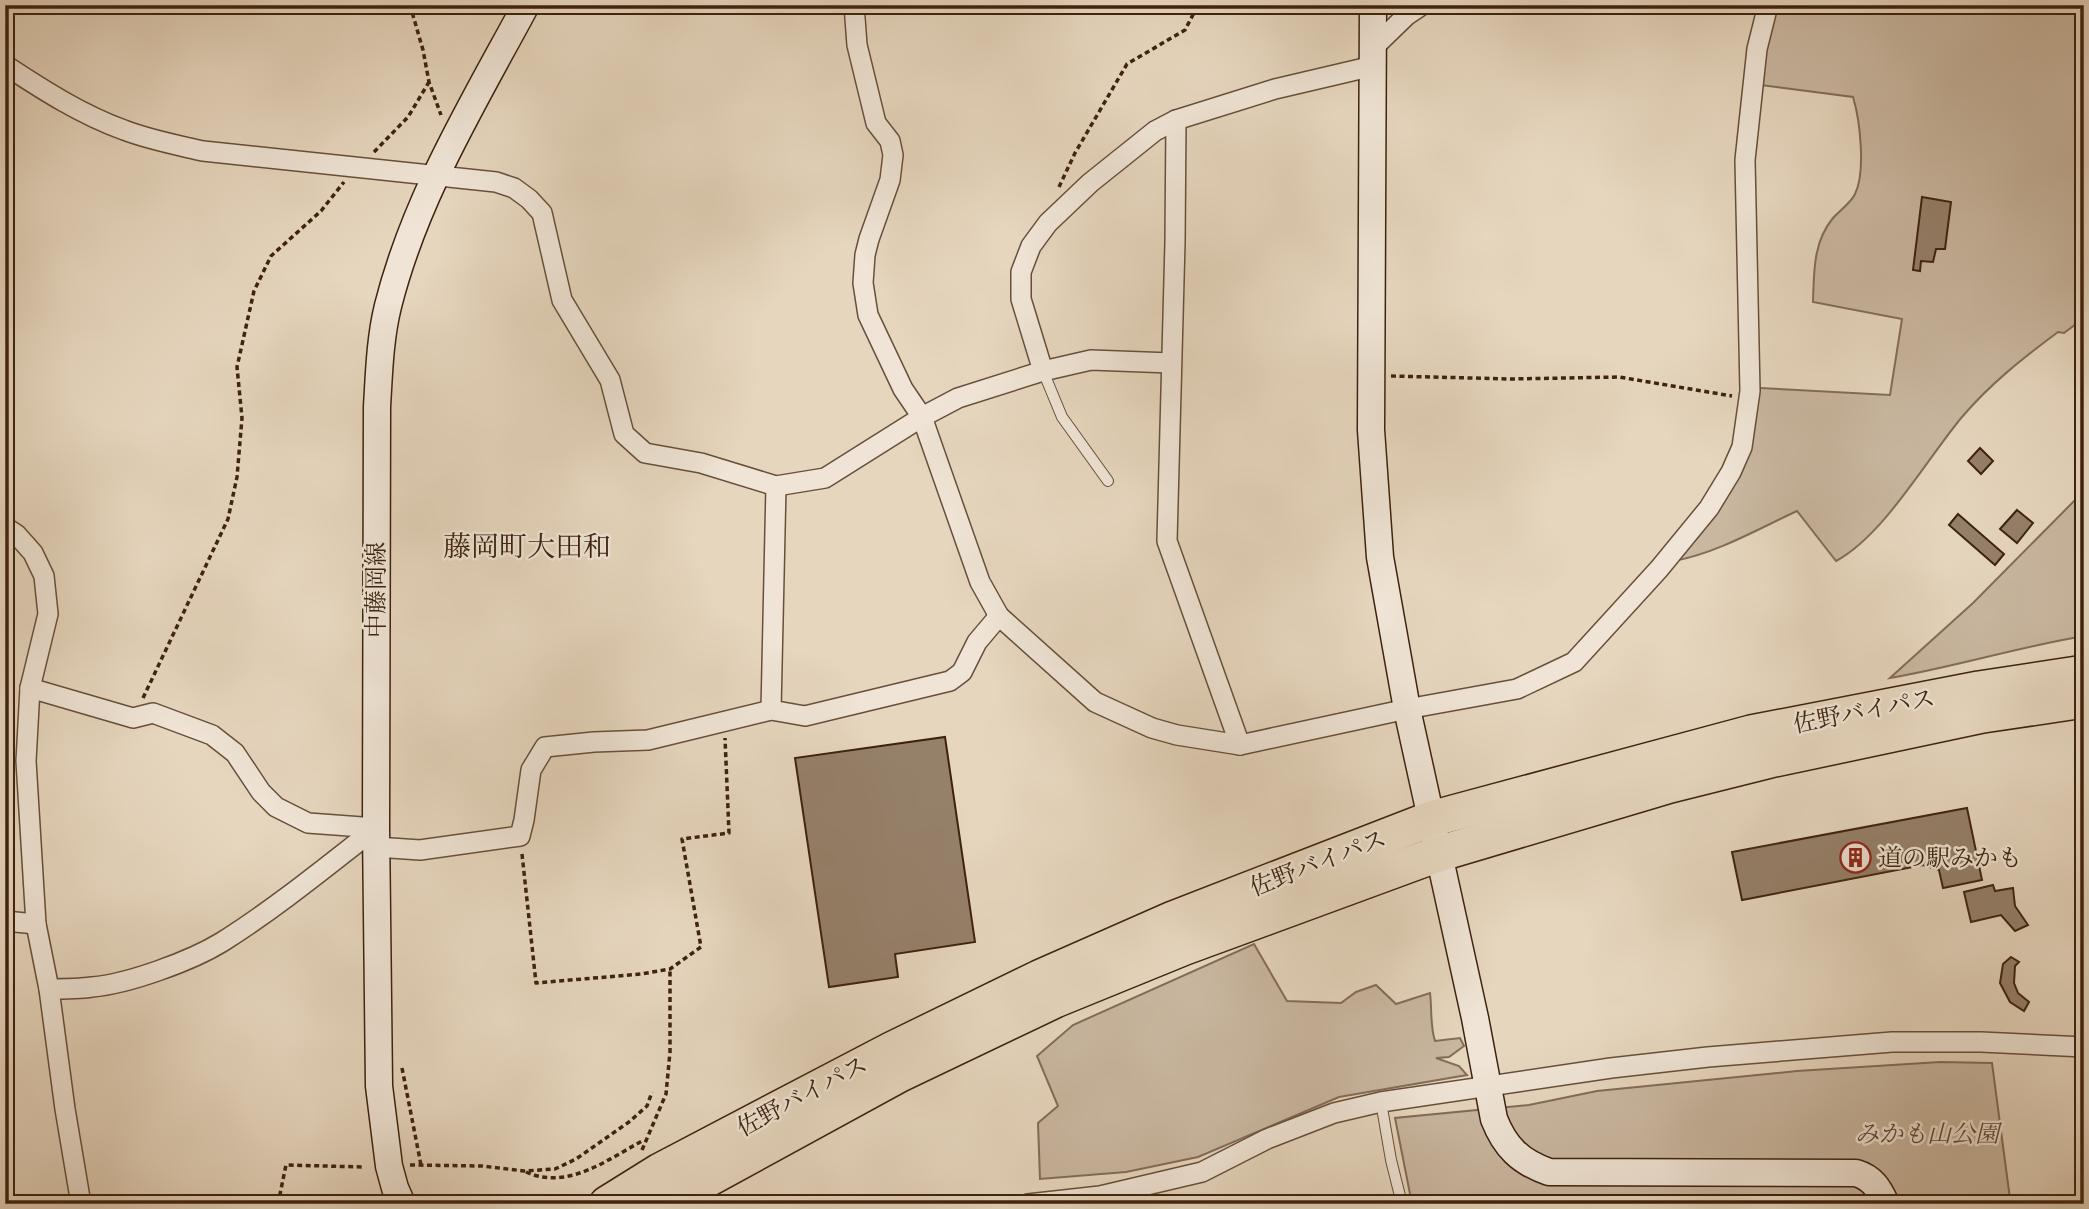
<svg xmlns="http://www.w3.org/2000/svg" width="2089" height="1209" font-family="'Libre Bodoni','Noto Serif JP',serif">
<rect width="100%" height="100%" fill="#e6d6be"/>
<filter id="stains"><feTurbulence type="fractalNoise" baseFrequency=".00286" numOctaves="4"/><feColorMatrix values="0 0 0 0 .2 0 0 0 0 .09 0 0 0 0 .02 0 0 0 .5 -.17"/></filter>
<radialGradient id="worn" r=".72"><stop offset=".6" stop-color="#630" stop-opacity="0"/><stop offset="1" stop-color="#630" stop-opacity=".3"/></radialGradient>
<g fill="#c9b7a0" stroke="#846c58" stroke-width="2">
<path d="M1764 5H1894L1895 8 1907 5H2084V318L2064 333 2058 332C2023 358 1990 384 1962 417 1926 460 1884 535 1836 561L1797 511C1758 529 1717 553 1674 561L1735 443 1741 387 1890 395 1902 319 1813 302C1814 272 1813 242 1833 218 1840 210 1851 203 1855 194 1866 172 1860 120 1853 97L1745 83Z"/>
<path d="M2084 491V636C2018 647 1955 667 1890 678L1973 603Z"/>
<path d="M1254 944 1287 1001 1341 1003 1356 992 1376 985 1396 1004 1430 993C1432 1009 1430 1026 1435 1041L1460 1038 1464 1046 1449 1057 1436 1058 1459 1066 1467 1075 1339 1097 1198 1157 1126 1172 1040 1179 1038 1123 1058 1106 1037 1056 1073 1025Z"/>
<path d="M1940 1062 1992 1063 2010 1199 2022 1201 2023 1204H1412L1395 1118 1529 1105 1597 1091 1797 1071Z"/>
</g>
<g fill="#95806a" stroke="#3e220f" stroke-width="2">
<path d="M1922 197 1951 202 1945 249H1936L1933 262 1921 261 1920 271 1913 270Z"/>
<path d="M1980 448 1993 461 1981 474 1968 461Z"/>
<path d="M2017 510 2033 523 2017 543 2000 529Z"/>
<path d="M1958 514 2004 554 1995 565 1949 525Z"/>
<path d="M945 737 975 942 895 954 898 977 829 987 795 758Z"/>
<path d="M1967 808 1982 880 1943 888 1939 870 1923 865 1742 900 1732 852Z"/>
<path d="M1993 885 1995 891 2013 888 2015 906 2028 925 2015 931 2001 915 1971 922 1964 892Z"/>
<path d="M2011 957 2019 962 2015 966 2014 983 2018 993 2029 1002 2024 1011 2010 1002 2000 983 2003 964Z"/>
</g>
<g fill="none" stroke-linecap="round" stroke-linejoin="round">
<defs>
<g id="lane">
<path d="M1043 371 1062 417 1108 481"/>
<path d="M1381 1102 1391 1160 1402 1204"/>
</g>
<g id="street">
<path d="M854 5 857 45 876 123 890 141 893 155 890 180 869 239 865 255 863 283 868 315 903 389 922 417 980 582 999 616 1095 702 1152 728 1177 735 1240 745 1407 709 1517 689 1574 662 1659 569 1709 508 1731 472 1742 447 1750 391 1745 160 1757 49 1768 5"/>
<path d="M1373 48 1407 15 1422 5"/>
<path d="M5 65C43 90 82 115 124 130 150 140 177 145 203 151L496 182 514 188 529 199 542 213 562 300 610 380 624 434 645 453 701 463 776 486 825 478 922 417 958 398 1043 371 1021 299V272L1031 246 1048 223 1090 183 1155 131 1176 120 1275 89 1373 66"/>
<path d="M1176 120 1175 242 1167 541 1240 745"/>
<path d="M1043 371 1091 360 1171 363"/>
<path d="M5 527 17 535 33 553 44 576 48 614 30 688 26 761 36 924 49 989 65 1109 81 1204"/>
<path d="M30 688 133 718 153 713 212 735 235 753 261 792 276 807 308 823 376 828"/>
<path d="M771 710 776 486"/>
<path d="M376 847 420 850 520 836 524 820 531 770 545 747 594 742 648 740 771 710 805 716 950 681 962 672 977 642 999 616"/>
<path d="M5 921 36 924"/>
<path d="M49 989C64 989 78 989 92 987 128 984 191 961 222 942 276 908 326 867 376 828"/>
<path d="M1028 1204 1100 1196 1202 1172 1267 1139 1334 1113 1381 1102 1611 1068 1708 1057 1892 1042H1981L2084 1047"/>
</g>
<g id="secondary">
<path d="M1373 5 1371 430 1380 557 1407 709 1475 1018 1494 1119C1505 1147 1520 1162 1549 1172L1856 1173C1873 1178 1879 1189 1886 1204"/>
<path d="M402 1204 395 1188 389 1166 379 1086 376 828 377 407C379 373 380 338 388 306 415 198 474 102 526 5"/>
</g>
<g id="highway">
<path d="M607 1204 660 1171 891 1050 1039 978 1173 919 1431 819 1751 733 1979 689 2084 673"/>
<path d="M666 1204 695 1186 900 1074 1055 1000 1185 947 1438 854 1670 785 1770 760 1983 715 2084 700"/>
</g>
</defs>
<use href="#lane" stroke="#684f3b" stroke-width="12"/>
<use href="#street" stroke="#684f3b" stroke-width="22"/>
<use href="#secondary" stroke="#3e220f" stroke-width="29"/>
<use href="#highway" stroke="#3e220f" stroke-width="38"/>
<g stroke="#3e220f" stroke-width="3.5" stroke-dasharray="5 3.5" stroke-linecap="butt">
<path d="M410 5 423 50 429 82 441 115"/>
<path d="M374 152 408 117 429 82"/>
<path d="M1059 187 1075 153 1127 64 1185 30 1198 5"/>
<path d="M1391 376 1511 379 1619 377 1732 396"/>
<path d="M143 698 228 519 237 477 242 418 237 367 254 291 271 256 321 211 344 182"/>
<path d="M522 854 536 983 641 974 670 969 701 947 682 839 729 833 725 738"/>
<path d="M402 1068 421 1165"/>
<path d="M642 1150 666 1094 670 1052V969"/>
<path d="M410 1165 482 1166 524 1171 555 1169 576 1159 629 1122 647 1106 652 1092"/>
<path d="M526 1172C568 1191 608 1159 644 1140"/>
<path d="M278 1204 286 1165 363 1167"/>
</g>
<use href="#lane" stroke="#efe4d5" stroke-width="10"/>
<use href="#street" stroke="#efe4d5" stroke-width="19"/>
<use href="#secondary" stroke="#efe4d5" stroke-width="26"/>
<use href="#highway" stroke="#e6d6be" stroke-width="35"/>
</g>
<defs>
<symbol id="building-ring" viewBox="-11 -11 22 22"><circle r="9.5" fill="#efe4d5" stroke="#8f2418" stroke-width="1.5"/><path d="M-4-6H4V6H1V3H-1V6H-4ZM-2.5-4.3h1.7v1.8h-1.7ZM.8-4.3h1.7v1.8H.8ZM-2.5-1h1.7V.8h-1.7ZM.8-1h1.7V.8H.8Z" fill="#8f2418"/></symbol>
</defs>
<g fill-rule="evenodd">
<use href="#building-ring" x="1838" y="840" width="35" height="35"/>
</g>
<g text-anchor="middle" stroke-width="5" stroke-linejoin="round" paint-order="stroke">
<g font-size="24" fill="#3e220f" stroke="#efe4d5">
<text transform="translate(376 590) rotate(-90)" y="8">中藤岡線</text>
<text transform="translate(1864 711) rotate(-11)" y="8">佐野バイパス</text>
<text transform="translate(1318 863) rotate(-21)" y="8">佐野バイパス</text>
<text transform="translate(802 1096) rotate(-28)" y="8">佐野バイパス</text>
</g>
<g font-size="24" fill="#3e220f" stroke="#efe4d5" text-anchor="start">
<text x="1878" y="866">道の駅みかも</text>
</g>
<g font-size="24" font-style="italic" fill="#614733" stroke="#efe4d5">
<text x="1927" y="1142">みかも山公園</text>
</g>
<g font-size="28" fill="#3e220f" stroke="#efe4d5">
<text x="527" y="556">藤岡町大田和</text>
</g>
</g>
<rect width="2089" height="1209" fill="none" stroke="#e6d6be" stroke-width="28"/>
<rect x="7" y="7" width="2075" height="1195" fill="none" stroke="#3e220f" stroke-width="3.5"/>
<rect x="14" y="14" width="2061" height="1181" fill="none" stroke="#3e220f" stroke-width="2"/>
<rect width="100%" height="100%" filter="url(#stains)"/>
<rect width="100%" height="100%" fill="url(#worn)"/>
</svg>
